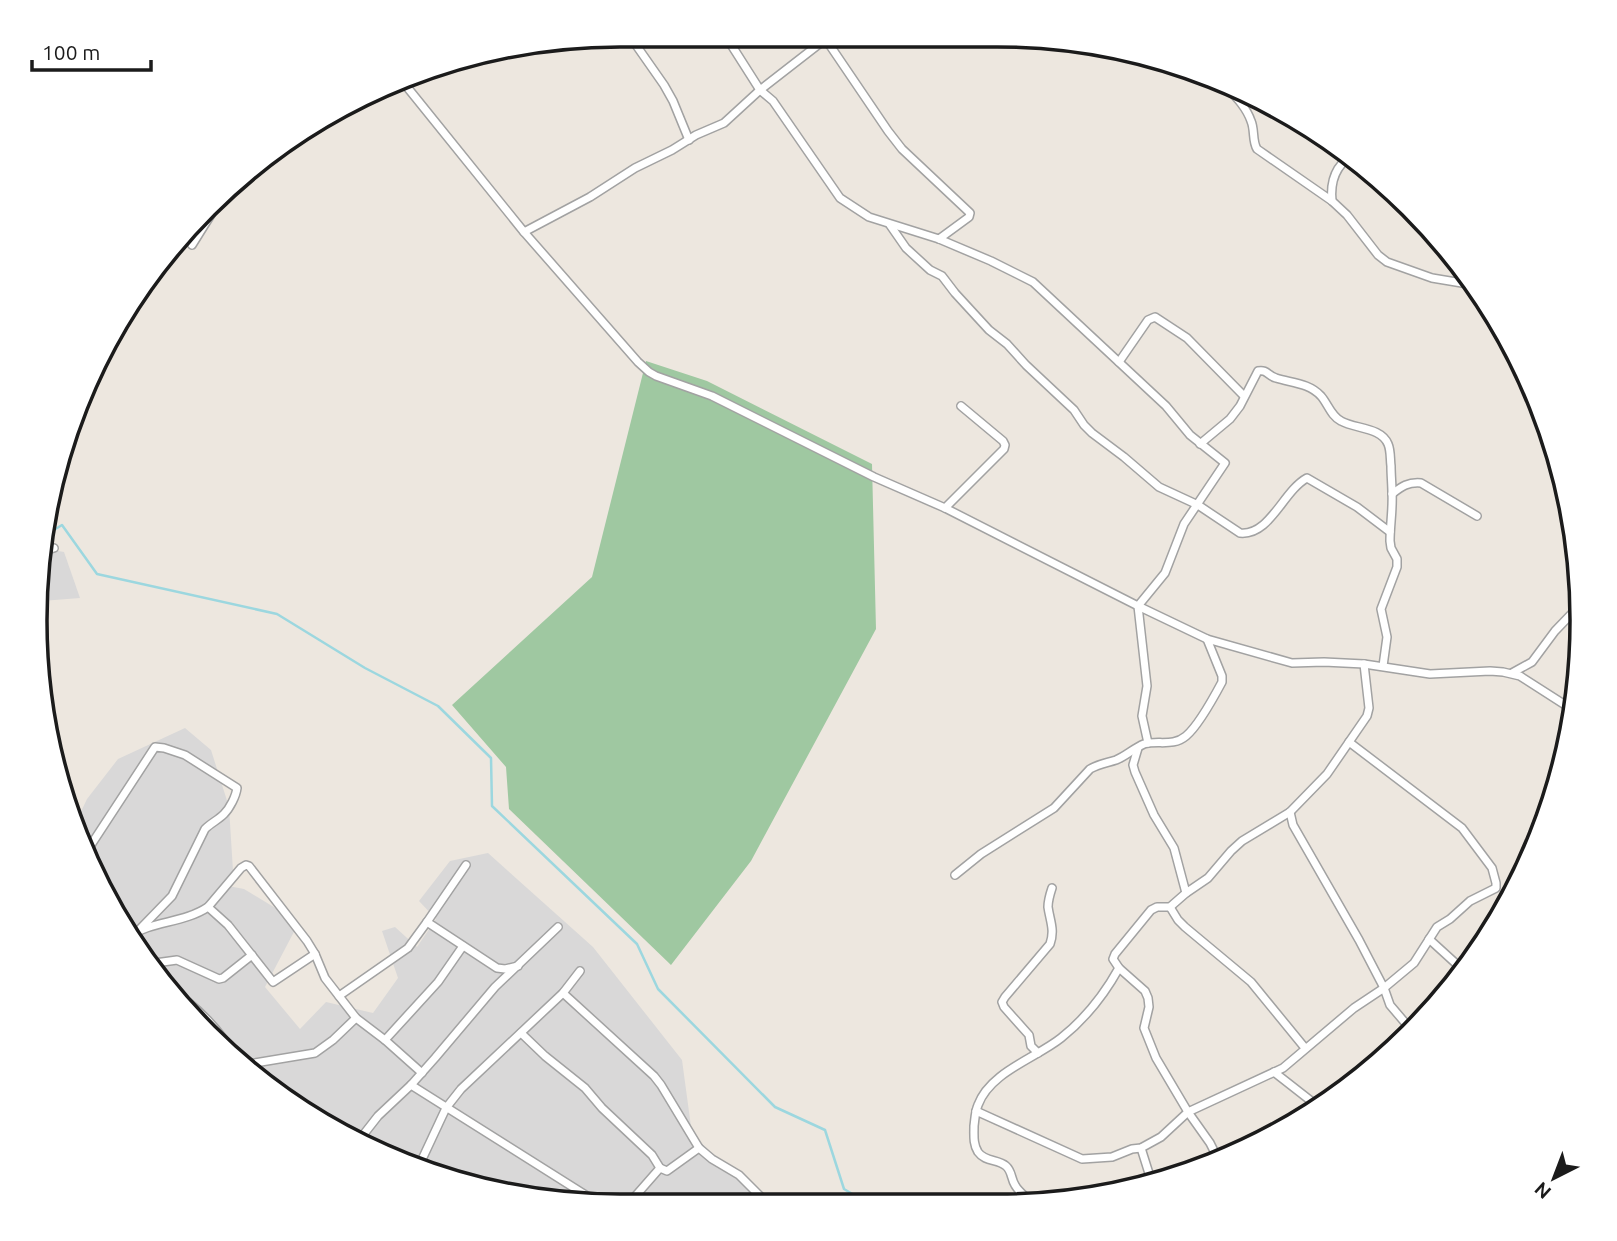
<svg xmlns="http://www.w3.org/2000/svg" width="1617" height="1241" font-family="Ubuntu,sans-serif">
<rect width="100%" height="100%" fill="#ede7df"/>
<g fill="#d9d8d8">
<path d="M47 549 64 552 80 598 42 601Z"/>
<path d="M185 728 211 750 229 807 233 871 223 885 244 889 282 912 296 928 265 987 300 1029 326 1002 373 1013 398 978 382 931 395 927 417 947 436 919 419 901 450 861 488 853 593 947 682 1060 692 1134 762 1201H544L432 1175 296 1108 207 1035 133 945 74 826 87 799 118 759Z"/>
</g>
<path fill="#9fc8a1" d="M646 361 707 381 872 464 876 629 751 861 671 965 509 809 506 767 452 705 592 577Z"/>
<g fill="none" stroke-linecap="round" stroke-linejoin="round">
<path stroke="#9cd7df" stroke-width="2.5" d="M49 533 62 525 97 574 277 614 365 668 438 706 491 758 492 806 637 944 658 989 775 1107 825 1130 844 1189 864 1201"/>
<defs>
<g id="minor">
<path d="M629 35 664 85 673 101 689 140"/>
<path d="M725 35 760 90 773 101 840 198 869 217 939 239 991 261 1033 282 1166 406 1190 435 1225 463 1184 524 1165 573 1138 606 1147 686 1142 716 1148 743"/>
<path d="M403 82 524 232 638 362 649 372 656 376 712 396 874 477 945 508 1138 606 1207 639 1292 663 1324 662 1364 664 1430 674 1490 671 1503 672 1520 676 1573 710"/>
<path d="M1223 83C1233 94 1246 106 1251 121 1255 130 1252 141 1257 149L1332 201 1347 215 1378 255 1387 262 1432 278 1474 285"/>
<path d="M1332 201C1330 182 1335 166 1352 155"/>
<path d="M890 225 906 248 930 270 942 276 955 293 989 330 1007 344 1026 365 1074 410 1084 425 1092 433 1124 457 1159 487 1198 505 1240 533C1270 536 1283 491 1307 478L1357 507 1390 532"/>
<path d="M524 232 590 197 635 168 672 150 696 135 724 123 760 90 823 41 829 44 888 131 902 149 970 213 969 217 939 239"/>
<path d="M192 245 225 192"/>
<path d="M1119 362 1148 320 1155 317 1187 338 1244 396"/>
<path d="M1200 444 1230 419 1240 406 1258 371C1267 369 1268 376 1276 378 1292 383 1309 383 1321 396 1328 404 1331 416 1341 421 1355 429 1381 427 1388 444 1391 451 1390 459 1391 466 1391 475 1392 484 1392 493 1393 509 1390 525 1390 541L1391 548 1397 559V567L1381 609 1387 637 1383 666"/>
<path d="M1392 494C1402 486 1408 482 1421 483L1477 516"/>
<path d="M945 508 1004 449 1005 445 1003 441 961 406"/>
<path d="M47 550 54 548"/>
<path d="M1512 673 1532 662 1555 631 1580 605"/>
<path d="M1138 748 1133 765 1135 772 1154 815 1174 848 1186 893"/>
<path d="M1290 812 1293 825 1359 940 1384 988 1390 1005 1413 1032"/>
<path d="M87 851 155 747 164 748 185 755 237 788C236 796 230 808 224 814 218 820 211 823 205 829L172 896 140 929"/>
<path d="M955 875 981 854 1054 808 1090 769C1099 764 1107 763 1116 760 1126 756 1134 748 1144 744 1158 740 1173 747 1186 736 1198 726 1214 697 1222 682V676L1207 639"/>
<path d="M208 907 228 925 273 982 315 954"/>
<path d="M1170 907 1178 920 1185 927 1251 982 1305 1048"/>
<path d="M427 922 497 968 505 969 518 966"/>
<path d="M129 936C153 921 184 923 208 907L241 868 246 865 249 866 307 941 315 954 325 978 356 1018 385 1040 422 1073"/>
<path d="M1429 939 1463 970"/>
<path d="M148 964 177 960 219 979 223 978 252 955"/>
<path d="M171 991C195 1004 223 1033 235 1058"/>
<path d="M563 993 654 1076 661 1085 699 1148 712 1159 739 1175 765 1201"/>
<path d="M339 996 408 948 427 922 466 865"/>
<path d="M521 1033 545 1056 585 1088 602 1108 652 1155 660 1168 667 1171 699 1148"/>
<path d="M385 1040 438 982 463 946"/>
<path d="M1038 1053 1031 1046 1029 1035 1004 1007 1002 1002 1005 997 1050 944C1055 930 1050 921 1048 907 1048 900 1050 894 1052 888"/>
<path d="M243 1065 315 1053 333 1040 356 1018"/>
<path d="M1274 1072 1320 1108"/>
<path d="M411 1085 595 1201"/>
<path d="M976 1111 1082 1159 1112 1157 1132 1149 1141 1148 1161 1137 1188 1112 1283 1068 1354 1008 1384 988 1414 963 1437 927 1450 919 1470 901 1496 888V883L1492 868 1462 828 1349 742"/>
<path d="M360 1139 378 1116 411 1085 435 1058 495 987 558 927"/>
<path d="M1141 1148 1152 1183"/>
<path d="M1218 1159 1210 1143 1188 1112 1156 1058 1144 1028 1149 1007 1148 998 1145 991 1119 968 1113 959 1115 954 1151 910 1157 907H1170L1186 893 1208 878 1231 851 1242 841 1290 812 1327 774 1367 716 1369 708 1364 664"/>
<path d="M418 1168 446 1108 461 1089 563 993 580 971"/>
<path d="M631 1201 660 1168"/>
<path d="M1030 1201C1025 1196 1018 1191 1015 1185 1011 1179 1012 1171 1006 1166 998 1159 985 1162 978 1152 973 1144 974 1136 974 1126 975 1119 975 1112 978 1105 990 1072 1036 1058 1061 1038 1085 1019 1104 995 1119 968"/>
</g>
</defs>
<use href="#minor" stroke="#a2a2a2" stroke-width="10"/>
<use href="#minor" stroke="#fff" stroke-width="7"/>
</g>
<path d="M0 0H1617V1241H0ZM620 47H997A573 573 0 0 1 1570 620V621A573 573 0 0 1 997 1194H620A573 573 0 0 1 47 621V620A573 573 0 0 1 620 47Z" fill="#fff" fill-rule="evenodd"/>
<path fill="none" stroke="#1b1b1b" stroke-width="3.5" d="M620 47H997A573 573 0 0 1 1570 620V621A573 573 0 0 1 997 1194H620A573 573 0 0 1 47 621V620A573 573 0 0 1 620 47Z"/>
<g transform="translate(1554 1178) rotate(222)" stroke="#ffffff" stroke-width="5" paint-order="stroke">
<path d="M0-5L12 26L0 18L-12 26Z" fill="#1b1b1b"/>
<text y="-10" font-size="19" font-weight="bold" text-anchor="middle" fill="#1b1b1b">N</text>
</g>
<path d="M32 60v10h119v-10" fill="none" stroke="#1b1b1b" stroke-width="3.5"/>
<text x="42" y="60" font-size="21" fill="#1b1b1b" stroke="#ffffff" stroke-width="5" paint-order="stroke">100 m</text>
</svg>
